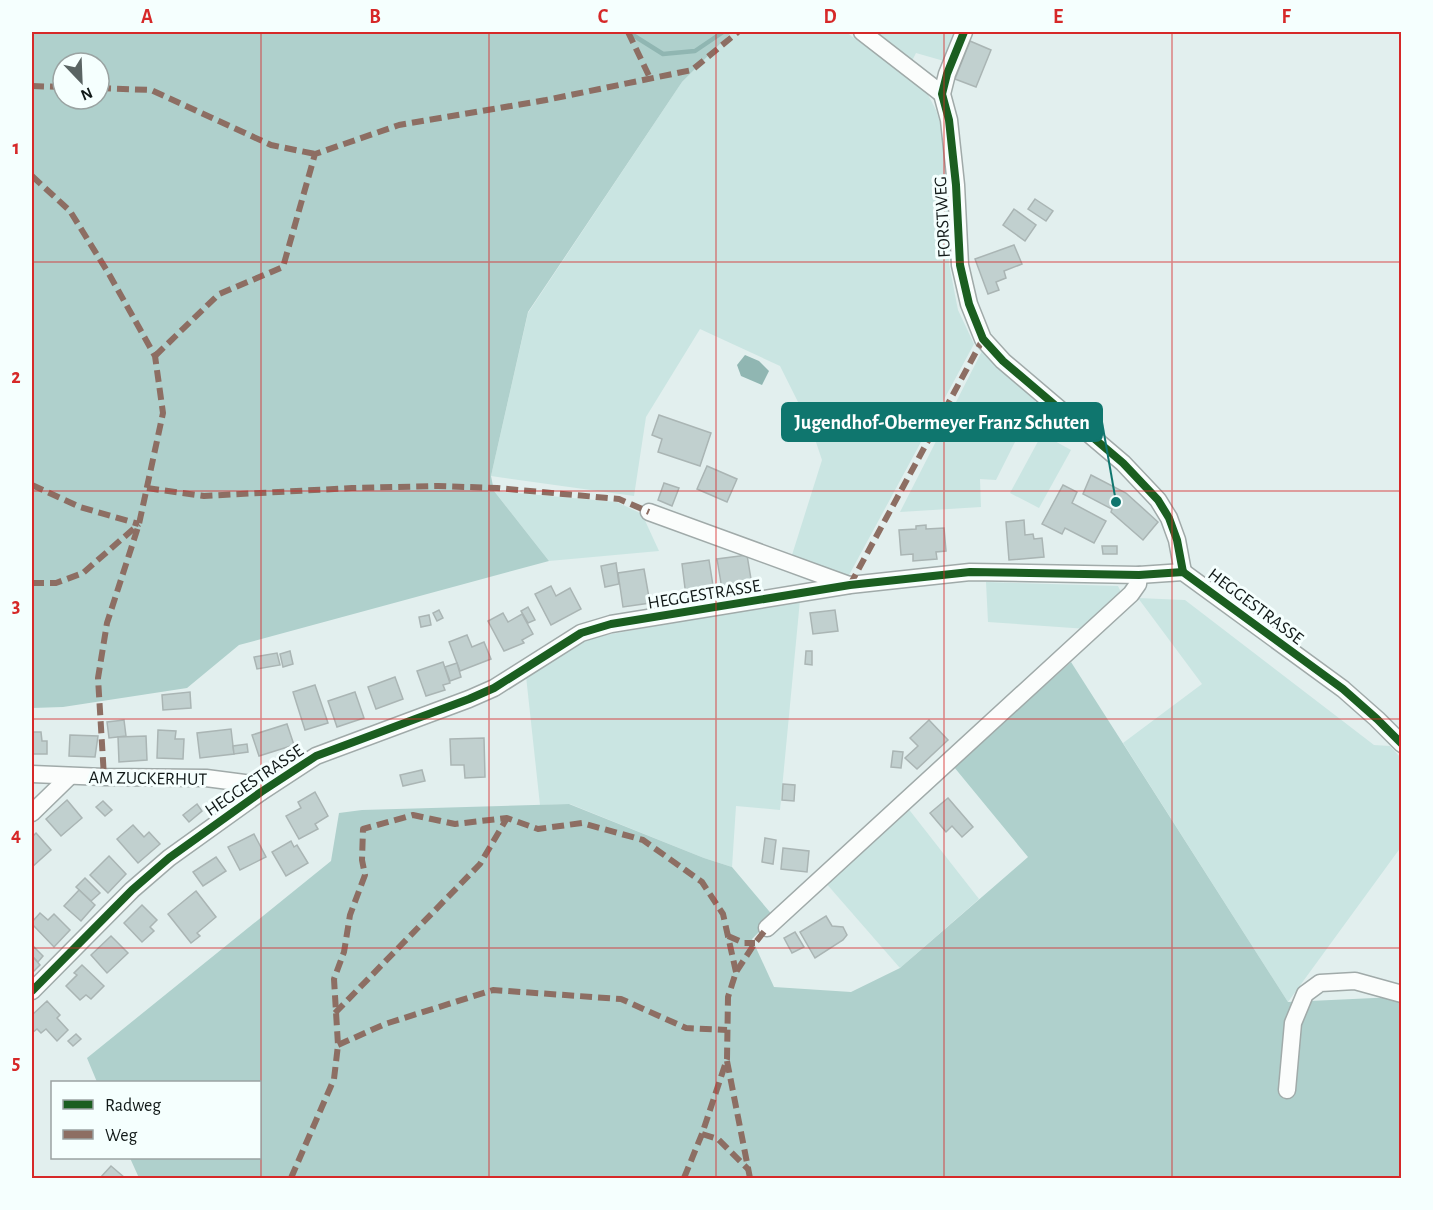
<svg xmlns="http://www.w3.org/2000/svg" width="1433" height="1210" font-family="'Alegreya Sans',sans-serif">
<rect width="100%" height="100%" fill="#e2efee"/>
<g fill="#cae5e2">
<path d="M732 32H846L926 91 936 110 941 126 948 187 949 264 958 310 974 344 848 577 792 555 822 460 812 430 780 366 700 329 646 417 634 496 491 476 528 313 682 82Z"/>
<path d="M872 32H955L944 61 916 53 912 61Z"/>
<path d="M983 349 1037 398 996 480 980 479 981 507 900 512Z"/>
<path d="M1042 434 1071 450 1039 508 1010 493Z"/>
<path d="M494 491 617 502 642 514 659 551 549 561Z"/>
<path d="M986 582 1118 586 1121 592 1119 598 1087 629 988 622Z"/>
<path d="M1138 598 1185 600 1374 745 1390 746 1401 758V847L1288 1002 1123 743 1202 684Z"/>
<path d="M800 600 780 810 736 806 732 867 704 858 570 804 540 805 526 676 578 644 595 637Z"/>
<path d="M907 807 979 899 900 968 825 882Z"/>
</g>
<g fill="#afd0cc" fill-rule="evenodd">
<path d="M32 32H732L682 82 528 312 491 476 494 491 549 561 239 645 187 688 63 707 32 708ZM63 63H99V99H63Z"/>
<path d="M1071 662 1288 1002 1396 997 1401 1001V1178H139L130 1158H260V1082H97L87 1058 331 861 339 813 362 810 569 804 704 858 732 867 774 917 752 939 774 987 851 992 900 968 1028 857 954 767Z"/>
</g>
<path fill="#90b6b2" d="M745 355 759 361 769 371 762 385 741 376 737 365Z"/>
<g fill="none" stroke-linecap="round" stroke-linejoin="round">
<path stroke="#90b6b2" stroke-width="4.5" d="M628 32 663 54 695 51 723 32"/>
</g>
<g fill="#c1d0cf" stroke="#aab5b4" stroke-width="1.5">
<path d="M970 41 991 50 976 87 955 79Z"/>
<path d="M1035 199 1053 211 1046 221 1028 209Z"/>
<path d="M1014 209 1036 225 1025 241 1003 225Z"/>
<path d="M1014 245 1022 264 1004 271 1006 278 996 282 999 290 988 294 975 259Z"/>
<path d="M659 415 711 433 700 466 658 452 662 439 652 435Z"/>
<path d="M707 466 737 479 727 502 697 489Z"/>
<path d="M1091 475 1126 493 1158 522 1143 540 1111 512 1112 509 1083 494Z"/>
<path d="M664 483 679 488 672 506 658 500Z"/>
<path d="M1063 485 1077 492 1072 503 1106 521 1094 543 1065 528 1062 534 1042 524Z"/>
<path d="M1024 520 1025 535 1033 534 1034 539 1042 538 1044 557 1009 560 1006 522Z"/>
<path d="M926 525V529L944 528 946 551 936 552 937 559 913 561V554L901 555 899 530 916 529V526Z"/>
<path d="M1102 546H1117V554H1103Z"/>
<path d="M747 555 752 585 722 589 717 559Z"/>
<path d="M709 560 714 592 686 596 682 564Z"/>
<path d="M616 563 619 584 605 587 601 566Z"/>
<path d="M644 569 650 603 623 607 618 573Z"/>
<path d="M551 586 556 596 570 588 581 609 551 625 535 594Z"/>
<path d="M528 607 535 620 528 623 521 611Z"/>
<path d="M439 610 443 618 437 621 433 613Z"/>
<path d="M835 610 838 631 813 634 810 613Z"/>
<path d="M503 613 508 622 522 614 533 634 522 640 524 643 504 651 488 621Z"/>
<path d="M429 615 431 625 421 627 419 617Z"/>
<path d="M467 635 472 647 484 642 491 659 460 671 449 642Z"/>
<path d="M290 651 293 664 283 667 280 654Z"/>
<path d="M806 651H812V665L805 664Z"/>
<path d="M277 653 280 665 257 669 254 657Z"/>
<path d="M443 662 450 683 443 685 445 690 426 696 417 671Z"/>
<path d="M457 663 461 677 450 681 445 667Z"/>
<path d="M395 677 403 699 376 709 368 687Z"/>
<path d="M315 685 328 723 305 730 293 692Z"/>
<path d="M190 692 191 708 163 710 162 695Z"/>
<path d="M355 692 364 718 337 727 328 701Z"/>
<path d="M124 720 126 736 109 738 107 722Z"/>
<path d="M929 720 948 740 917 769 905 758 918 746 910 738Z"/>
<path d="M287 724 294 745 259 756 252 735Z"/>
<path d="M231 729 234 754 200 758 197 733Z"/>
<path d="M158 730 176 731 175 739H184L183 759 157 758Z"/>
<path d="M32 732H41L42 741H47V754H32Z"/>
<path d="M70 735 98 736 95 757 69 756Z"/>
<path d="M146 736 147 760 119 762 118 737Z"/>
<path d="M484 738 485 777 465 778 464 765H451L450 739Z"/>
<path d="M247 744 248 752 234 754 233 746Z"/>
<path d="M893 751 903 752 901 768 891 767Z"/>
<path d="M422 770 425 781 403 786 400 775Z"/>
<path d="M783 784 795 785 794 801 782 800Z"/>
<path d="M315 792 328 816 315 824 318 829 299 839 286 816 301 808 298 802Z"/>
<path d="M948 798 973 827 962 837 952 826 946 832 930 813Z"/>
<path d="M67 800 82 818 61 836 46 819Z"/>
<path d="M103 801 112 810 105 816 96 807Z"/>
<path d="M197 804 202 811 189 822 183 815Z"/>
<path d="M133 825 144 837 149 832 160 844 138 863 117 839Z"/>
<path d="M36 833 51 850 32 867V837Z"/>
<path d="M254 834 266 857 240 870 228 847Z"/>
<path d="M765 838 776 840 773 864 762 862Z"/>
<path d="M291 841 294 847 297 845 308 863 286 876 272 852Z"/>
<path d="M783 848 809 851 807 872 781 869Z"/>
<path d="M109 856 126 874 108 893 90 875Z"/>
<path d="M216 857 226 871 203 886 193 872Z"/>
<path d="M85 878 100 893 91 901 76 887Z"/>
<path d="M79 890 95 905 81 921 64 906Z"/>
<path d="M196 891 216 917 197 933 200 936 191 943 168 914Z"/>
<path d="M142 905 157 920 150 927 154 931 142 942 124 923Z"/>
<path d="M40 913 48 920 54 914 70 930 54 947 32 924V922Z"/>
<path d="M826 916 832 926 843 927 847 935 843 940 815 958 800 932Z"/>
<path d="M795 932 804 947 792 953 784 938Z"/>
<path d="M111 936 128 953 107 973 91 955Z"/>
<path d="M32 945 43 956 38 962 32 956Z"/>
<path d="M32 956 40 965 32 973Z"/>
<path d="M82 965 104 986 91 999 86 995 80 1000 66 986 77 975 74 973Z"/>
<path d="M47 1001 60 1015 57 1018 68 1030 57 1041 46 1029 41 1033 37 1029 32 1033V1015Z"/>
<path d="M76 1034 81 1039 73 1046 68 1041Z"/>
<path d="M111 1166 125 1178H100Z"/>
</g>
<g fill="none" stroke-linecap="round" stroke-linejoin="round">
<defs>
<g id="minor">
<path d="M862 32 942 94"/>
<path d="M964 32 947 74 942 94 949 120 956 185 960 265 969 304 983 339 1003 361 1123 463 1158 500 1169 518 1177 540 1183 572"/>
<path d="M649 512 849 585"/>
<path d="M32 774 104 777 206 778 252 784 261 792"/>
<path d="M32 813 70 776"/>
<path d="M767 928 1131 594 1138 584 1139 575"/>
<path d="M32 991 132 890 169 858 261 792 316 756 469 699 494 688 581 633 611 624 850 585 970 572 1139 575 1183 572 1343 689 1377 719 1402 744"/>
<path d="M1287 1090 1293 1023 1305 994 1320 983 1355 981 1402 994"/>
</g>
</defs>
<use href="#minor" stroke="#a0aaa9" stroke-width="19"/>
<use href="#minor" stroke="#fbfdfc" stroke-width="16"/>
<g stroke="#8d6e63" stroke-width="6" stroke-dasharray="12 6" stroke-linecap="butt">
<path d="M628 32 650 78"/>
<path d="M32 86 63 87"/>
<path d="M99 88 151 90 271 145 315 154"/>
<path d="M32 176 70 211 109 274 155 356 163 413 139 524 107 623 98 678 104 777"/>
<path d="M155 356 219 294 283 267 315 154 399 125 546 100 692 70 738 32"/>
<path d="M32 485 80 507 139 524"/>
<path d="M147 488 204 496 352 488 438 486 497 488 619 499 649 512"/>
<path d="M32 583H56L83 573 139 524"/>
<path d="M850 585 983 339"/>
<path d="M728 936 744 943H755"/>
<path d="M335 1013 480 864 507 818"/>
<path d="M338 1045 385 1024 493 990 621 999 686 1028 727 1030"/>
<path d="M727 1061 750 1178"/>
<path d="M702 1134 718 1139 749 1170"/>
<path d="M291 1178 334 1079 338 1045 334 979 344 952 350 915 365 875 362 860 363 829 413 815 455 824 507 818 538 829 582 823 643 840 702 882 723 914 736 972"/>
<path d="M684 1178 702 1134 727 1059 728 997 736 972 755 943 767 928"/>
</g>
<defs>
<g id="cycleway">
<path d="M964 32 947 74 942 94 949 120 956 185 960 265 969 304 983 339 1003 361 1123 463 1158 500 1169 518 1177 540 1183 572"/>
<path d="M32 991 132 890 169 858 261 792 316 756 469 699 494 688 581 633 611 624 850 585 970 572 1139 575 1183 572 1343 689 1377 719 1402 744"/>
</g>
</defs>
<use href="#cycleway" stroke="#f5fffe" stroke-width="11"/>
<use href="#cycleway" stroke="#1b5e20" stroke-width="8"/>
</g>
<path fill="none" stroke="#d62828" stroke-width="1.5" stroke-opacity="0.55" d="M261 32V1178M489 32V1178M716 32V1178M944 32V1178M1172 32V1178M32 262H1402M32 491H1402M32 719H1402M32 948H1402"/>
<g text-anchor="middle" stroke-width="6" stroke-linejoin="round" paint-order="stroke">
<g font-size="18" fill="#111918" stroke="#f5fffe">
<text transform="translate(942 217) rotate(-93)" y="6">FORSTWEG</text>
<text transform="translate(704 594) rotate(-9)" y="6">HEGGESTRASSE</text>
<text transform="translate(1256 606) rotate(37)" y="6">HEGGESTRASSE</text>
<text transform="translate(148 778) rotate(1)" y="6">AM ZUCKERHUT</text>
<text transform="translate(254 780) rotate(-34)" y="6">HEGGESTRASSE</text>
</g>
</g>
<path fill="none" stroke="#0f766e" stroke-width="2" d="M1116 502L1102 422"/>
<circle fill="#0f766e" stroke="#f5fffe" stroke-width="2" cx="1116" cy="502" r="6"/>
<rect fill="#0f766e" stroke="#0f766e" stroke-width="2" x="782" y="403" width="320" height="38" rx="6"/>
<g font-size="20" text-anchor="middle" font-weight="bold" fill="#fff">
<text x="942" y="429">Jugendhof-Obermeyer Franz Schuten</text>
</g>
<rect width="1433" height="1210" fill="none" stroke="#f5fffe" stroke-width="66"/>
<rect x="51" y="1081" width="210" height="78" fill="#f5fffe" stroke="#9aa3a2" stroke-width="1.5"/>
<rect x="63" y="1100" width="30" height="9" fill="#1b5e20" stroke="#9aa3a2" stroke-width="1.5"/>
<text x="105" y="1111" font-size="18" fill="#111918">Radweg</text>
<rect x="63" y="1130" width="30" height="9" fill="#8d6e63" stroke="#9aa3a2" stroke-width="1.5"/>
<text x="105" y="1141" font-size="18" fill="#111918">Weg</text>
<g transform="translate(81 81) rotate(157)"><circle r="28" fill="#f5fffe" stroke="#9aa3a2" stroke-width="1.5"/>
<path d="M0-4.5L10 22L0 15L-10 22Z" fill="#5a6463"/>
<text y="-9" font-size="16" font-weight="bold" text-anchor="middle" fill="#111918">N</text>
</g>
<rect x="33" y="33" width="1367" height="1144" fill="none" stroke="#d62828" stroke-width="2"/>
<g font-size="20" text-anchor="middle" font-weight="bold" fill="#d62828">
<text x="147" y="23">A</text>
<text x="375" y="23">B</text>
<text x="603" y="23">C</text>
<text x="830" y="23">D</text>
<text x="1058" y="23">E</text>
<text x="1286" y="23">F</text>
<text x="16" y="154">1</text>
<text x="16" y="383">2</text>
<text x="16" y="612">3</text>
<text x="16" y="841">4</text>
<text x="16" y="1069">5</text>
</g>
</svg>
